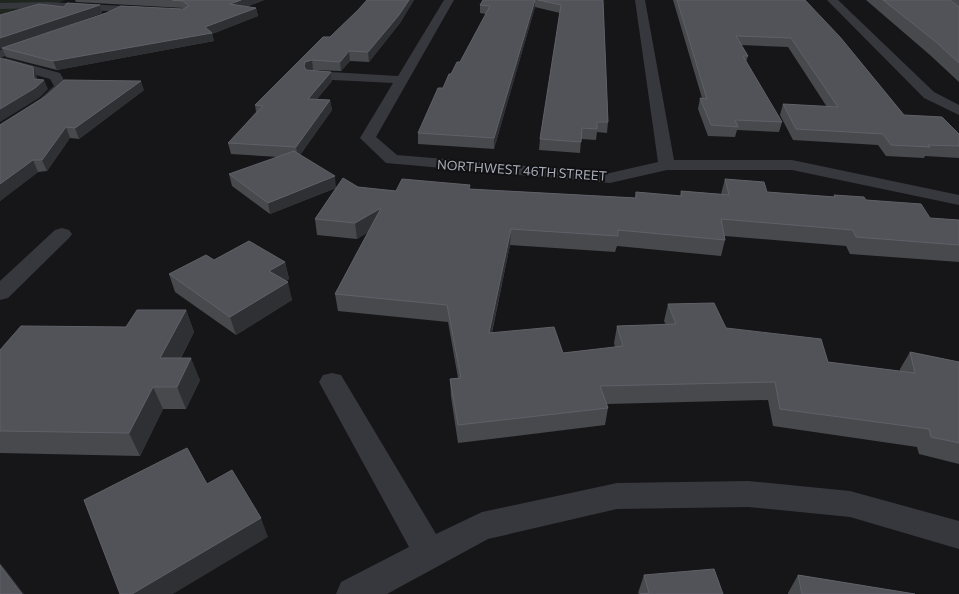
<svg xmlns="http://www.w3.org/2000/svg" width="959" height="594" font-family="Commissioner,sans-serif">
<rect width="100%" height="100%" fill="#161618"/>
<path fill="#1e261f" d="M0 0H65L45 9 0 24Z"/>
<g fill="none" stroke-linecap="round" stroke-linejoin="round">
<g fill="#37383d" fill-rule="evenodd">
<path d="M444 0H454L376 137 397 155 610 173 658 162 635 0H645L674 160H792L959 195V205L792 170H667L610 183 386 163 360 138 393 83 313 79 308 78 307 75 308 72 313 71 398 76Z"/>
<path d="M827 0H838L934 92 959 105V115L924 98Z"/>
<path d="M48 2 144 7 149 10 144 13 48 8 0 9V3Z"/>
<path d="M33 40 37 41 39 43 37 45 0 58V50Z"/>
<path d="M5 58 60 73 68 87 50 105 5 134 0 136V124L40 99 54 86 50 79 1 65 0 60Z"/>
<path d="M62 228 69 230 72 234 69 238 8 298 0 300V281L55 230Z"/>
<path d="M332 373 341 375 436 534 482 512 617 483 748 481 850 491 959 521V549L850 517 748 507 617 509 488 539 387 594H336L341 582 409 547 319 382 323 375Z"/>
</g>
</g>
<g fill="#47494d">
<path d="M75 0H264L246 7 256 8 258 16 212 34 214 41 57 70 6 57 2 48 0 49V15L64 7 100 5 102 13 14 44 183 9 184 8 76 2Z"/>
<path d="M367 0H414L400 23 369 62 350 61 341 71 313 70H311L331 72 332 81 317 99 330 100 332 110 300 155 336 187H358L396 191 470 189 635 198 636 192 680 196 681 191 721 194 725 179 767 192 834 197V195L866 200 930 218 959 220V262L850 254 846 246 725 236V240L721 256 617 246 615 252 510 245 492 333 563 353 615 347 614 343 617 326 666 325 664 321 668 304 726 328 828 362 900 371V369L910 352 959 362V464L919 454 917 447 773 426 768 400 607 404 608 408 605 425 458 443 451 397 450 379 458 378 448 322 338 311 335 294 368 232 357 239 317 235 315 219 336 188 270 214 232 186 229 174 278 157 231 154 228 143 256 112 255 105 330 37 358 10Z"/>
<path d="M483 0H603L608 122 607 133 597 132 596 140 581 139 580 153 539 150 540 139 560 13 535 7 494 149 418 144V133L451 74 460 62 486 14 480 13V5Z"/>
<path d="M673 0H805L904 115 959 134V158L925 156 924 158 886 156 878 145 793 140 780 115 783 104 827 107 788 47 741 45 748 56 746 62 782 122 779 132 737 130 735 137 708 136 698 109 700 98H702Z"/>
<path d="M866 0H959V82L930 55Z"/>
<path d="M144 90 79 139 70 138 47 171 38 172 0 201V125Z"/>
<path d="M214 260 285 262 289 279 286 281 292 300 236 335 175 292 169 274Z"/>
<path d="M186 310 194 332 181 358 200 380 186 409H163L140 456 0 453V350L126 327Z"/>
<path d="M644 575 723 594H639L638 593Z"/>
<path d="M798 575 915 594H788V593Z"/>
</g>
<g fill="#2f3033">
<path d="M241 0H264L232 12 230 4Z"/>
<path d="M409 0H414L400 23 369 62 368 52Z"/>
<path d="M535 0V7L494 149V138Z"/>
<path d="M100 5 102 13 0 49V38Z"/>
<path d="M256 8 258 16 212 34 214 41 57 70 53 61 205 27Z"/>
<path d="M349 51 350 61 341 71 340 62Z"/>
<path d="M312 60 313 70 307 72 304 66 305 62Z"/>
<path d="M33 67 37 77 38 85 44 80 48 89 39 98 0 122V109L34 79Z"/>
<path d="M331 72 332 81 309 109 308 99Z"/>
<path d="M141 81 144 90 79 139 75 128Z"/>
<path d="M330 100 332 110 298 158 296 147Z"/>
<path d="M66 127 70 138 47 171 42 160Z"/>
<path d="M33 160 38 172 0 201V184Z"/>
<path d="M335 176 336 188 270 214 268 203Z"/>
<path d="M381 208 382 224 357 239 355 223Z"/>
<path d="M511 229 510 245 488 350 489 333Z"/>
<path d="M285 262 289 279 274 288 269 271Z"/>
<path d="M288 282 292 300 236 335 230 317Z"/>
<path d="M186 310 194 332 169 380 160 358Z"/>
<path d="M191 358 200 380 186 409 177 387Z"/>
<path d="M153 387 163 409 140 456 129 433Z"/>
<path d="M261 518 268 537 173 594H132Z"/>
<path d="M0 563 8 573 24 594H22L0 565Z"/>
</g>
<g fill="#525359" stroke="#5f6168">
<path d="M172 0H241L230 4 256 8 205 27 212 33 53 61 2 48 106 13 121 6 183 9 189 6 183 1Z"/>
<path d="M367 0H409L399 15 368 52 349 51 340 62 312 60 305 62 304 66 306 70 331 72 308 99 330 100 296 147 228 143 263 106 255 105 323 37H330L358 10Z"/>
<path d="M483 0H535L494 138 418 133 438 88H443L449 74H451L457 62H460L490 6 480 5Z"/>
<path d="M538 0H603L608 122H597V129L582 128 581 142 540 139 561 5Z"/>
<path d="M677 0H805L840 37 904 115 942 117 959 134V146L928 145 930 147 891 145 883 134 796 129 783 104 838 107 791 38 736 36 748 56H743L782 122 735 120 738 127 711 125 700 98 707 99Z"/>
<path d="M883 0H950L959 7V63L936 42Z"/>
<path d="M67 3 100 5 0 38V15L39 4 64 7Z"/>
<path d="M0 58 33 67 34 79 44 80 35 88 0 109Z"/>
<path d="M64 80 141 81 75 128 66 127 42 160H33L0 184V125L46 96Z"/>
<path d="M294 151 335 176 268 203 229 174Z"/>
<path d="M343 178 358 187 396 191 402 179 470 185 469 189 636 198V192L682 196 681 191 729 195 725 179 764 182 767 192 835 197 834 195 864 197 866 200 921 204 930 218 959 220V245L856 237 853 230 721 219 725 240 618 230V236L511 229 489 333 554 327 563 353 623 346 617 326 676 324 668 304 714 303 726 328 821 339 828 362 915 373 910 352 959 362V443L931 437 929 429 780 409 775 382 600 386 608 408 458 425 450 379 461 378 447 305 335 294 381 208 355 223 315 219Z"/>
<path d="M249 241 285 262 269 271 288 282 230 317 169 274 206 255 214 260Z"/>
<path d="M137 310H186L160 358H191L177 387H153L129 433 0 431V350L21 326 126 327Z"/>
<path d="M187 448 207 484 232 470 261 518 132 594H120L84 500Z"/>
<path d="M0 565 22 594H0Z"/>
<path d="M714 569 723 594H640L649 593 644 575Z"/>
<path d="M798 575 915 594H802Z"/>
</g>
<g text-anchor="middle" stroke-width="4" stroke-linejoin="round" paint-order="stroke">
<g font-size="13" fill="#a8adb8" stroke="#111113">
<text transform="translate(522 170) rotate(4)" y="5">NORTHWEST 46TH STREET</text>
</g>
</g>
</svg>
